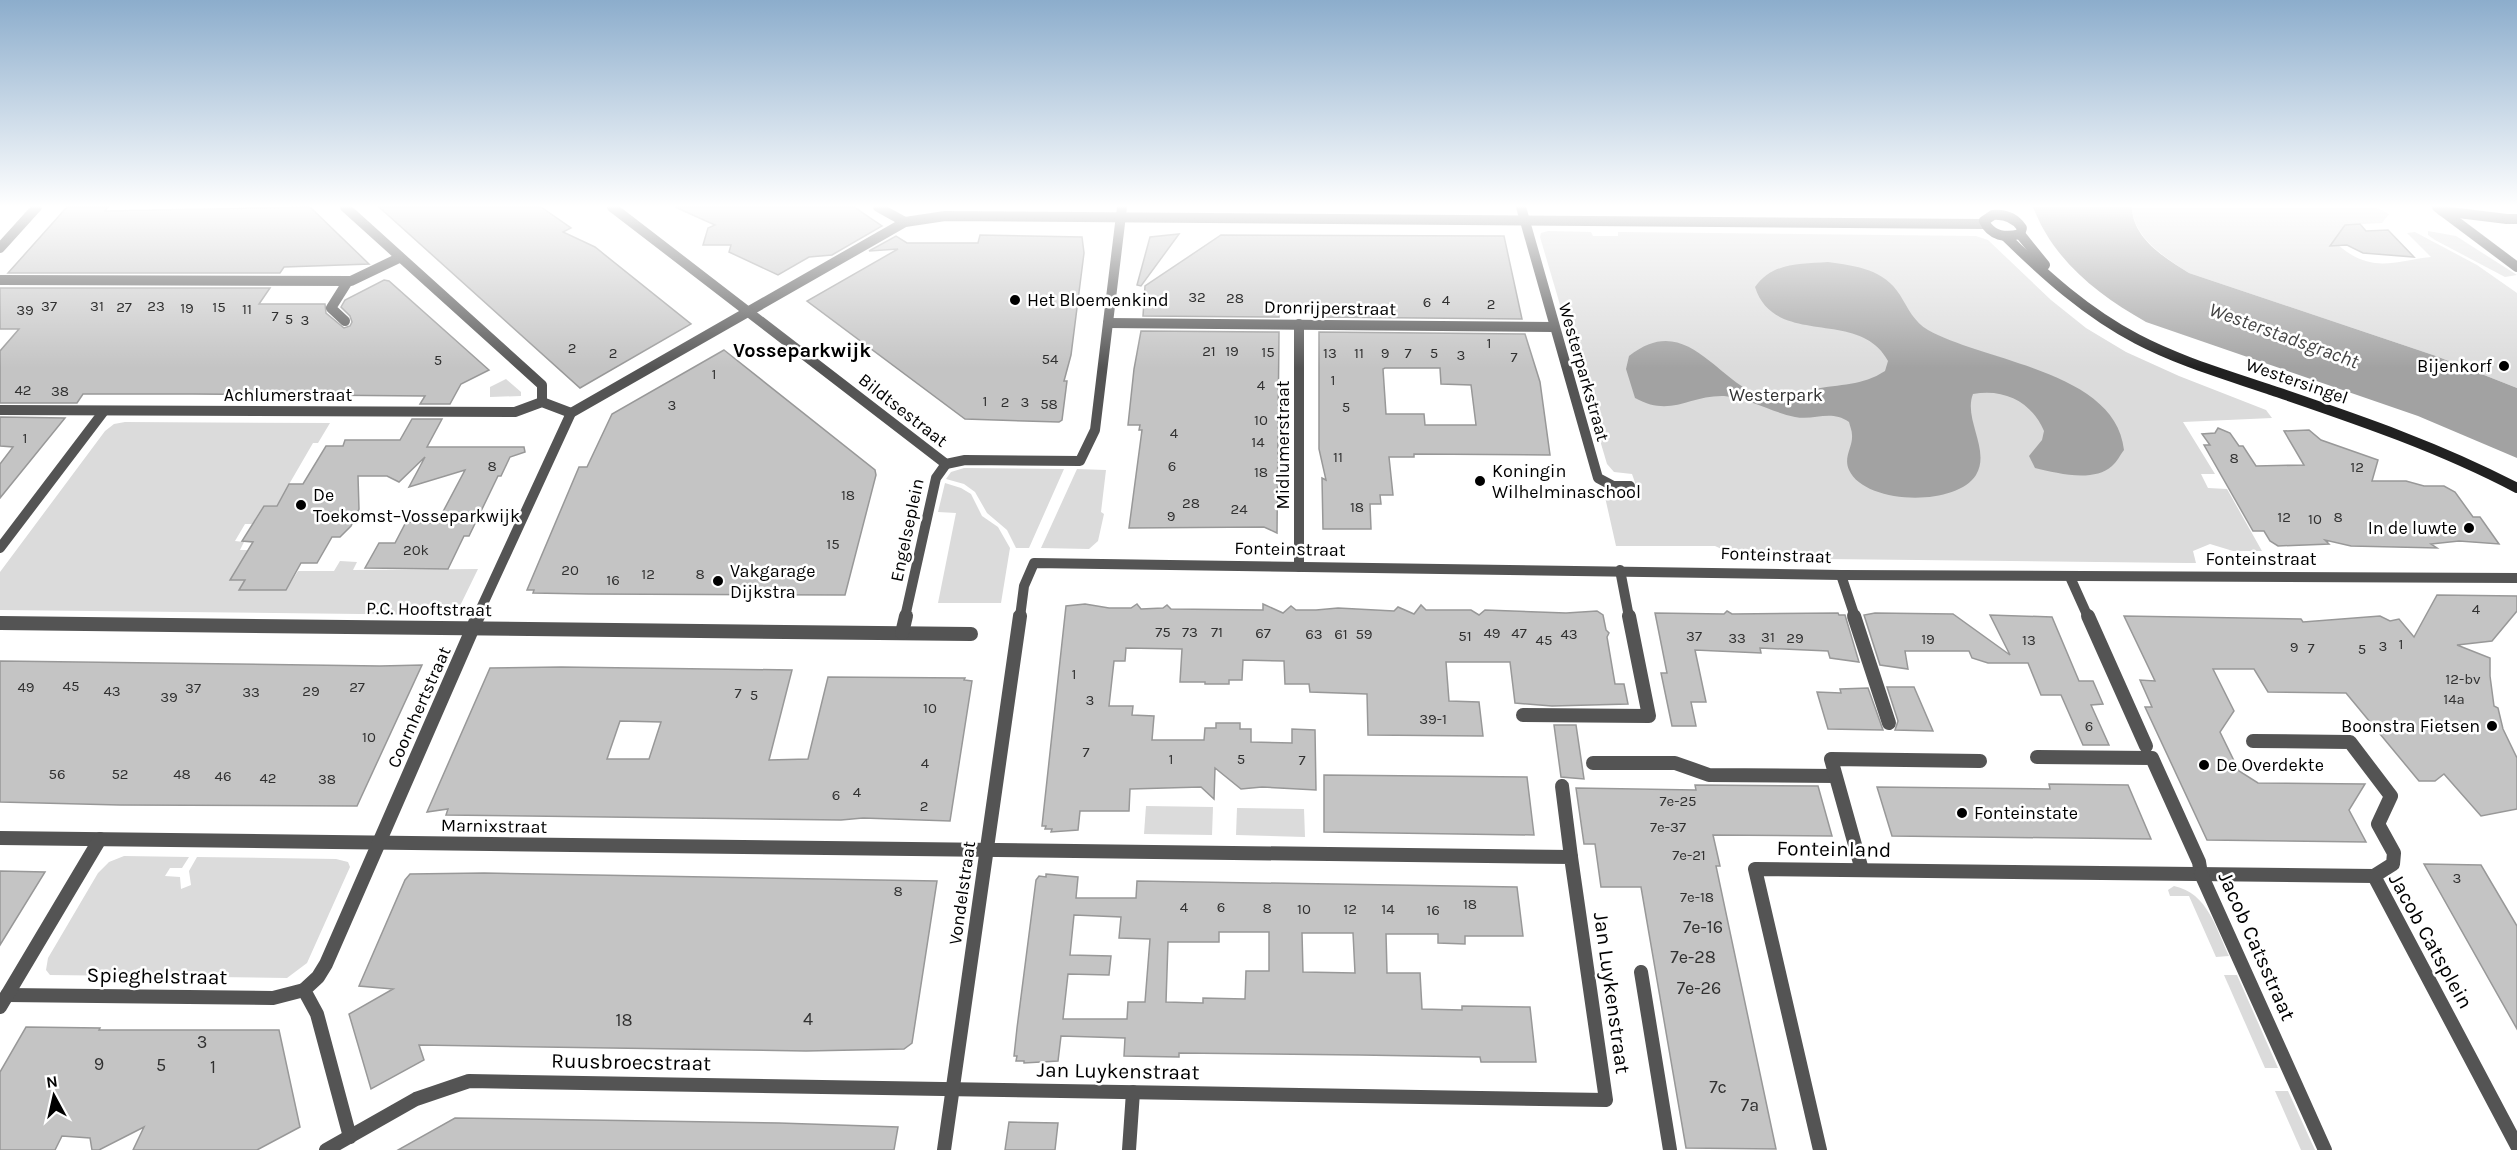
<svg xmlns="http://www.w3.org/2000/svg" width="2517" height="1150" font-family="Karla,sans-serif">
<rect width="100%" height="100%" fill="#fff"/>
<g fill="#dbdbdb">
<path d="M2132 207H2375L2389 214 2382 223 2345 225 2338 245C2372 274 2394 261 2431 257L2407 233 2415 232 2477 265 2517 293V388L2436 356 2189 273C2166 258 2133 238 2132 207Z"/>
<path d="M1548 231 1591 232 1593 236H1618V232L1976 236 1988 240 2051 300 2086 328 2126 352 2179 376 2266 410 2272 418 2183 422 2215 474H2201L2208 488 2227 489 2262 551H2233L2210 544 2193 551 2196 563H2187L1741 558 1715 546H1616L1605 497 1639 494 1632 474 1614 472 1607 464 1540 237 1541 233Z"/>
<path d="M2428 231 2456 236 2517 275 2505 277 2435 240 2428 235Z"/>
<path d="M506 379 521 392V396L490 397V387Z"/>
<path d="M125 422 330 423 318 443H313L277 505H264L252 524H245L235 541 244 542 240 550H262L239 590H286L298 571H334L340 561 357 562 353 570 478 569 457 612 446 615 0 610V572L105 431 114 424Z"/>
<path d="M964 468 1064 469 1029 548H1016L1007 530 987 513 975 492 964 484 946 479 951 472Z"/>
<path d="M1077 469 1106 470 1101 512 1104 514 1098 541 1089 549 1041 548Z"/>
<path d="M945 483 961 488 971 494 982 516 998 527 1010 548 1001 603H938L956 513 938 512Z"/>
<path d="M1146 806 1213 807 1212 835 1144 834Z"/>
<path d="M1237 808 1304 809 1305 837 1236 835Z"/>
<path d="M124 856 189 857 182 868H170L165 876 180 877 181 889 191 885 189 871 197 857 336 859 348 862 350 867 307 963 287 978 50 975 46 970 48 958 98 873 109 862Z"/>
<path d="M2174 886C2208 893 2216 929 2229 956L2216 957 2189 896H2170L2168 890Z"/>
<path d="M2224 975H2237L2278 1068H2265Z"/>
<path d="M2275 1091H2288L2315 1150H2301Z"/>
</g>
<g fill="#a2a2a2">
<path d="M2033 207H2132C2132 238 2166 259 2189 273L2436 356 2517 388V458L2418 416 2146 322C2097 294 2054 261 2033 207Z"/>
<path d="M1828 262C1856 266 1884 269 1900 295 1908 308 1914 322 1928 330 1985 362 2116 371 2124 450 2120 455 2117 462 2112 466 2093 483 2057 473 2035 468L2029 456 2042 440 2044 431C2032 402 2004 388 1973 394 1963 419 1991 450 1976 475 1956 507 1865 505 1849 470 1843 457 1853 447 1852 435 1852 431 1850 426 1849 422 1830 409 1815 421 1795 417 1771 412 1749 398 1724 396 1689 395 1671 418 1635 398L1626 369 1629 356C1682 314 1711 371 1753 393 1761 398 1775 401 1784 400 1795 398 1804 391 1814 389 1840 384 1862 386 1885 371L1888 361C1860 307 1775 349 1755 287 1773 262 1800 264 1828 262Z"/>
</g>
<g fill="#c4c4c4" stroke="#989898" stroke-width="1.5" fill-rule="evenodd">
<path d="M67 207H108L105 211 310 207 369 264 284 267 280 273H8Z"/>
<path d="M379 207H541L571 228 563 232 595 247 691 324 580 388Z"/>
<path d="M675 207H854L882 226 832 255 809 257 778 275 729 252 731 245H703L708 228 715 225Z"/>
<path d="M2360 224 2366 231 2388 230 2414 257 2363 253 2347 245 2330 246 2345 225Z"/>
<path d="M1179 234 1141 286 1137 285 1150 237Z"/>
<path d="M980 235 1082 237 1084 253 1071 355 1064 381H1067L1062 420 1059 422 965 419 807 301 898 249 869 251 896 236 907 243H978Z"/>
<path d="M1221 235 1504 236 1522 319 1319 317V313L1287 311 1279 312V317L1143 316 1145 286Z"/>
<path d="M384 280 389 281 489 370 461 384 450 404H420L425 396 193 394H83L77 403H0V351L19 329H0V288H270L259 304H325L326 313 344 328 350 326 352 322 350 316 341 307 345 300Z"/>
<path d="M1141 331 1279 332 1277 533 1264 527 1129 528 1142 430H1139L1140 425H1128L1134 369Z"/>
<path d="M1319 332 1525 334 1540 382 1550 455 1414 454V457H1389L1393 495H1380L1381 504H1370L1371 529H1323L1322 478 1326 480 1319 449ZM1385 368H1440L1441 384 1471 385 1476 425H1425L1424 414H1386L1383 369Z"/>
<path d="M724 350 875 470 876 475 845 595 589 594 533 593 534 590H527L579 467H587L612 414Z"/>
<path d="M0 417 65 418 0 498V464L13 447 0 446Z"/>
<path d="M412 419H442L427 447H524L525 452 510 457 501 476H498L469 536H464L448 569 365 568 379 543H395L406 522 437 523 465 470 409 487 425 457 399 482 387 476H358L359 509 351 526 340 537H332L317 563H301L286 590H239L245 580H230L253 542 242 541 264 506H277L289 484H303L326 446H343L345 440H400Z"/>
<path d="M2218 428 2230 433 2239 446H2243L2256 466 2304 465 2284 431 2309 430 2321 440 2378 460 2372 481H2406L2424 486H2444L2455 492 2473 517H2480L2499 544 2459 541 2431 544 2437 548 2351 546 2325 540 2329 544 2278 546 2270 541 2264 531H2253L2204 445H2210L2202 434 2215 433Z"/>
<path d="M2437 595 2517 596V611L2492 641 2457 645 2490 658V676L2494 706 2498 708 2503 729 2517 758V809L2481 816 2444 774 2435 781H2419L2346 693 2268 692 2254 669H2213L2234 711 2220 732 2239 771 2258 783 2365 784 2349 810 2366 842 2207 840 2145 707H2152L2140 680 2155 681 2124 616 2301 619 2303 622 2380 616 2390 621 2399 619 2414 637Z"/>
<path d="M1085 604 1109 608H1131L1137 604 1141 609 1163 608 1167 605 1171 609 1263 610V604L1283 613 1291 606 1296 610H1316L1338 608 1394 611 1398 607 1414 614 1421 605 1426 610H1471L1479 615 1485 610 1566 613 1597 611 1603 615 1606 630 1609 633 1607 637 1615 684H1624L1628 704 1552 706 1515 703 1510 662H1446L1449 701 1479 702 1483 736 1368 735 1367 694 1310 692 1309 684H1285L1284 661 1243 660 1242 680H1229V684H1205V682H1180L1182 649 1126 648 1125 661H1114L1109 706H1133L1132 715 1154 716 1152 740H1204L1205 728H1216V723H1240V729H1251V742L1292 743V729L1315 730 1316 790 1262 787 1241 789 1215 768 1214 799 1201 787 1130 789 1129 811H1080L1078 830 1051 832 1052 829H1045L1046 826H1042L1066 606Z"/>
<path d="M1727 611 1732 614 1838 613 1839 615H1845L1859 662 1830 658 1828 651 1760 648 1761 653 1695 650 1706 702H1691L1696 726H1672L1661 673H1667L1655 613 1724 614Z"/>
<path d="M1875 613 1953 614 2010 655 1990 615 2052 617 2079 681H2093L2103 704 2091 705 2109 745H2083L2061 695H2041L2028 663H1988L1972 658 1969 651H1905L1908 669 1880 665 1864 615Z"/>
<path d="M0 661 380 666 422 665 357 806 120 805 0 802Z"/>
<path d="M561 667 792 670 769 760 808 759 828 677 965 678 964 680 972 681 950 821 863 818 841 820 446 815 448 809 427 812 490 668ZM620 721 661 722 649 759H607Z"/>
<path d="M1887 687H1914L1933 731 1895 730 1898 721Z"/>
<path d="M1868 688 1883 730 1828 729 1817 692 1841 693 1840 689Z"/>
<path d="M1554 725H1576L1584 779 1561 777Z"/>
<path d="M1324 775 1527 777 1534 835 1324 832Z"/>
<path d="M2049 784 2128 785 2151 839 1892 836 1877 787 2050 789Z"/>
<path d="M1695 785 1818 786 1832 836 1713 835 1720 866H1716L1776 1149 1686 1148 1641 887H1601L1595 844H1584L1576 788 1696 790Z"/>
<path d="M2424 864 2481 865 2517 926V1029Z"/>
<path d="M0 871 45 872 0 945Z"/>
<path d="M484 873 937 881 912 1043 904 1049 806 1051 419 1045 424 1060 371 1089 349 1014 393 989 359 986 405 880 410 874Z"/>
<path d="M1046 874 1078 877 1076 898H1136L1137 881 1517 887 1523 936H1465V944L1438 943V934H1386L1387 973H1420L1422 1009 1462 1010V1006L1530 1007 1536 1062H1481L1480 1057 1360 1055 1179 1053V1057L1124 1056 1125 1038 1061 1036 1058 1061 1024 1063V1061H1016L1017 1056H1014L1017 1028 1036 880 1039 876 1046 877ZM1074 915 1121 917 1119 938 1150 939 1145 1002H1128L1127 1019H1063L1068 974 1109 975 1111 956 1070 955ZM1219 932H1269V971H1246L1245 999 1203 998V1003L1166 1002 1168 942H1219ZM1302 933H1353L1355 973 1303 972Z"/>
<path d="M26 1027 100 1028 99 1030H279L300 1127 257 1150H133L144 1127 99 1150H92L90 1138 62 1136 55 1150H0V1072Z"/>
<path d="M455 1118 779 1123 898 1127 894 1150H398Z"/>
<path d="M1009 1122 1058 1123 1055 1150H1005Z"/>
</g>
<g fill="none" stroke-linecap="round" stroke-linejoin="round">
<g stroke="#545454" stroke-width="10">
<path d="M2442 211 2507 219"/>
<path d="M345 321 331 308 348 281"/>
<path d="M1620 570 1629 617"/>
<path d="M1841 575 1855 617"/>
<path d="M2070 577 2088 617"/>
</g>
<g stroke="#545454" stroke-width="14">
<path d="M1854 616 1889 723"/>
<path d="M2088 616 2146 746"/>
<path d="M1523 715 1649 716 1629 616"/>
<path d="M2037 757 2152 758 2199 862 2201 874"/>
<path d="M1593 763H1675L1709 775 1835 776"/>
<path d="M1562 786 1571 857"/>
<path d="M1862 870 1831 759 1980 761"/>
<path d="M2374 876 2517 1146"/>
<path d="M1641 972 1670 1150"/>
<path d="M1129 1150 1133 1092"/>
<path d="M1820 1150 1755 869 2374 876 2393 864 2394 853 2378 824 2391 796 2350 742 2253 741"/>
</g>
<g stroke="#545454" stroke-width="10">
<path d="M345 207 542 385V402"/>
<path d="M878 207 905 222"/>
<path d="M1521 207 1598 478 1613 486H1630"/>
<path d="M2437 207 2517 267"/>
<path d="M2507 219H2517"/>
<path d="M0 248 37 207"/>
<path d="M0 280 351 281 399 258"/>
<path d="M1108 323 1553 327"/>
<path d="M1299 324V567"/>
<path d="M0 410 515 412 542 402 571 413"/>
<path d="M0 548 104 411"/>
<path d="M477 617 571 413 905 222 945 216 1985 224"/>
<path d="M905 617 936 478 946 464"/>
</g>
<g stroke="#545454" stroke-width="14">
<path d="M0 623 971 634"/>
<path d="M902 633 906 616"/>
<path d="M0 838 1571 857 1606 1100 469 1081 416 1099 326 1150"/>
<path d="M2201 874 2325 1150"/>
<path d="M7 995 273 998 304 990"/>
<path d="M0 1007 100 839"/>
<path d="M350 1137 317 1014 304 990 318 977 326 964 478 616"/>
</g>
<g stroke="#545454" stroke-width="10">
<path d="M612 207 946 464 965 460 1080 461 1095 430 1122 207"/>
<path d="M1020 617 1024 586 1034 563 1841 575 2517 578"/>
</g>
<path stroke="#545454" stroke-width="14" d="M944 1150 1020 616"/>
<g stroke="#212121" stroke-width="10">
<path d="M1993 215C2006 214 2015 218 2022 228L2020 234C2005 238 1991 236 1984 221Z"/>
<path d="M2020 234 2045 265"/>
<path d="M2005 236C2045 275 2087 313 2137 339 2179 361 2224 374 2268 389 2353 418 2437 446 2517 488"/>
</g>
</g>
<linearGradient id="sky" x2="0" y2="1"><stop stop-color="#8cadcc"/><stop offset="0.56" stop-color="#fff"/><stop offset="1" stop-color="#fff" stop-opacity="0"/></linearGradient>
<rect width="2517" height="368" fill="url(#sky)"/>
<g fill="#000" stroke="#fff" stroke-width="2">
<circle cx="1015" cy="300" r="6"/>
<circle cx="2504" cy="366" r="6"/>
<circle cx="1480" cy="481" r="6"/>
<circle cx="301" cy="505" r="6"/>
<circle cx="2469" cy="528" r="6"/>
<circle cx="718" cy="581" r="6"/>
<circle cx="2492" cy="726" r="6"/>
<circle cx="2204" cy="765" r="6"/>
<circle cx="1962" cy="813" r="6"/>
</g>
<g text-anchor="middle" stroke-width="5" stroke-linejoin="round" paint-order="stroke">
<g font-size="15" fill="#313131">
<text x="1197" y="302">32</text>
<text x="1235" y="303">28</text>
<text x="1446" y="305">4</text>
<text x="1427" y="307">6</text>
<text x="1491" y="309">2</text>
<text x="49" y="311">37</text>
<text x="97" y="311">31</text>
<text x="156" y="311">23</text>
<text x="124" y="312">27</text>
<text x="219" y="312">15</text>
<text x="187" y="313">19</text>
<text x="247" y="314">11</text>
<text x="25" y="315">39</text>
<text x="275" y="321">7</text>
<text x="289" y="324">5</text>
<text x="305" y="325">3</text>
<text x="1489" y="348">1</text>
<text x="572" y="353">2</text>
<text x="1209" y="356">21</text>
<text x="1232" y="356">19</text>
<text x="1268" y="357">15</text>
<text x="613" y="358">2</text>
<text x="1330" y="358">13</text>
<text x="1359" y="358">11</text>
<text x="1385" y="358">9</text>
<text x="1408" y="358">7</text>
<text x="1434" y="358">5</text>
<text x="1461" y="360">3</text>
<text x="1514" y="362">7</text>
<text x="1050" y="364">54</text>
<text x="438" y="365">5</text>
<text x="714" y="379">1</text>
<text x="1333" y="385">1</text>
<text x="1261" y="390">4</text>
<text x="23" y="395">42</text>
<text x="60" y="396">38</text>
<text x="985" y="406">1</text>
<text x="1005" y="407">2</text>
<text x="1025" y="407">3</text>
<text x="1049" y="409">58</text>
<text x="672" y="410">3</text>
<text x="1346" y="412">5</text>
<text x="1261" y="425">10</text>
<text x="1174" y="438">4</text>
<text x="25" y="443">1</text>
<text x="1258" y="447">14</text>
<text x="1338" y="462">11</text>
<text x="2234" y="463">8</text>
<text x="492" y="471">8</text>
<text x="1172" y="471">6</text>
<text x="2357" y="472">12</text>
<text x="1261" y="477">18</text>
<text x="848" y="500">18</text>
<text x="1191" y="508">28</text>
<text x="1357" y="512">18</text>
<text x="1239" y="514">24</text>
<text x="1171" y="521">9</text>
<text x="2284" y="522">12</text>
<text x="2338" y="522">8</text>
<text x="2315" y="524">10</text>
<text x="833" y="549">15</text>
<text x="416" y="555">20k</text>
<text x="570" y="575">20</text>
<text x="648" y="579">12</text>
<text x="700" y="579">8</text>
<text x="613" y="585">16</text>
<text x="2476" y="614">4</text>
<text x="1163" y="637">75</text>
<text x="1190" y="637">73</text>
<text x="1217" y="637">71</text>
<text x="1263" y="638">67</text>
<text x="1492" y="638">49</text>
<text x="1519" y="638">47</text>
<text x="1314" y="639">63</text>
<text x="1341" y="639">61</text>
<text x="1364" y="639">59</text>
<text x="1569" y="639">43</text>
<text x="1465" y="641">51</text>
<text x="1694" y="641">37</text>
<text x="1768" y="642">31</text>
<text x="1737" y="643">33</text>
<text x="1795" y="643">29</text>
<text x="1928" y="644">19</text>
<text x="1544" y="645">45</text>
<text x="2029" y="645">13</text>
<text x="2401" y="649">1</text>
<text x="2383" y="651">3</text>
<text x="2294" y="652">9</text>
<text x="2311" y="653">7</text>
<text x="2362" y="654">5</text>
<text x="1074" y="679">1</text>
<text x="2463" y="684">12-bv</text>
<text x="71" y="691">45</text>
<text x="26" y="692">49</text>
<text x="357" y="692">27</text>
<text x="193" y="693">37</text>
<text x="112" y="696">43</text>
<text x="311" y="696">29</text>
<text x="251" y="697">33</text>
<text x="738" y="698">7</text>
<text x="754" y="700">5</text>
<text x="169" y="702">39</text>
<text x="2454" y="704">14a</text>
<text x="1090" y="705">3</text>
<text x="930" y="713">10</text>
<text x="1433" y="724">39-1</text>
<text x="2089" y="731">6</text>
<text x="369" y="742">10</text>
<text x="1086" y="757">7</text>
<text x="1171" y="764">1</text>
<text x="1241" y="764">5</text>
<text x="1302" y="765">7</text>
<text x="925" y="768">4</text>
<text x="57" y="779">56</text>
<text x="120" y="779">52</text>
<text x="182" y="779">48</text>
<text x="223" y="781">46</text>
<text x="268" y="783">42</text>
<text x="327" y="784">38</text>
<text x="857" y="797">4</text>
<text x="836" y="800">6</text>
<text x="1678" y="806">7e-25</text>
<text x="924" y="811">2</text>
<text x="1668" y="832">7e-37</text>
<text x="1689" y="860">7e-21</text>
<text x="2457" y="883">3</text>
<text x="898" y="896">8</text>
<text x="1697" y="902">7e-18</text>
<text x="1470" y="909">18</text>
<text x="1184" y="912">4</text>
<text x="1221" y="912">6</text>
<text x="1267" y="913">8</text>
<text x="1304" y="914">10</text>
<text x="1350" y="914">12</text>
<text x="1388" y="914">14</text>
<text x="1433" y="915">16</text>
</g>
<g font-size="18" fill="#000" stroke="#fff" text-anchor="start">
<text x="1027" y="306">Het Bloemenkind</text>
<text x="2492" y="372" text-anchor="end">Bijenkorf</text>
<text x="1492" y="477">Koningin<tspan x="1492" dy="21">Wilhelminaschool</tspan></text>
<text x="313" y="501">De<tspan x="313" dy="21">Toekomst–Vosseparkwijk</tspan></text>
<text x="2457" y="534" text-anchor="end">In de luwte</text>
<text x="730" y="577">Vakgarage<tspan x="730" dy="21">Dijkstra</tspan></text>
<text x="2480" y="732" text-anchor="end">Boonstra Fietsen</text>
<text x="2216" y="771">De Overdekte</text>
<text x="1974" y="819">Fonteinstate</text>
</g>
<g font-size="18" fill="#000" stroke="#fff">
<text transform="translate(1330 308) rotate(1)" y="6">Dronrijperstraat</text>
<text transform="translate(1584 372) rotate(74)" y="6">Westerparkstraat</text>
<text transform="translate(2297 381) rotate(19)" y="6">Westersingel</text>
<text x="288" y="401">Achlumerstraat</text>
<text transform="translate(903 410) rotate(38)" y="6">Bildtsestraat</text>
<text transform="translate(1283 445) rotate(-90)" y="6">Midlumerstraat</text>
<text transform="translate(907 530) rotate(-78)" y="6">Engelseplein</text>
<text transform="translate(1290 549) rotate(1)" y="6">Fonteinstraat</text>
<text transform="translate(1776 555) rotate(2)" y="6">Fonteinstraat</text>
<text x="2261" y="565">Fonteinstraat</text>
<text transform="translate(429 609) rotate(1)" y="6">P.C. Hooftstraat</text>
<text transform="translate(419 707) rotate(-66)" y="6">Coornhertstraat</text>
<text transform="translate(494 826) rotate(1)" y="6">Marnixstraat</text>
<text transform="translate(962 893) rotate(-82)" y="6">Vondelstraat</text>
</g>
<g font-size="18" fill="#323232" stroke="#fff">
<text x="1776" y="401">Westerpark</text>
</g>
<g font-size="18" fill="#313131">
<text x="1703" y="933">7e-16</text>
<text x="1693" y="963">7e-28</text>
<text x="1699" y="994">7e-26</text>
<text x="808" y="1025">4</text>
<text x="624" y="1026">18</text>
<text x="202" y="1048">3</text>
<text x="99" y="1070">9</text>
<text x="161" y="1071">5</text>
<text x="213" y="1073">1</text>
<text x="1718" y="1093">7c</text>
<text x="1750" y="1111">7a</text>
</g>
<g font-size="20" font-style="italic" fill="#434343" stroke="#fff">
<text transform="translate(2284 335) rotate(20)" y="7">Westerstadsgracht</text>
</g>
<g font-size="20" font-weight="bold" fill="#000" stroke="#fff">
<text x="802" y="357">Vosseparkwijk</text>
</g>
<g font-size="21" fill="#000" stroke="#fff">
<text transform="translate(1834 849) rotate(1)" y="7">Fonteinland</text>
<text transform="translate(2431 941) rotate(61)" y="7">Jacob Catsplein</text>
<text transform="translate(2257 946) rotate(66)" y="7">Jacob Catsstraat</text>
<text transform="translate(157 976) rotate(1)" y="7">Spieghelstraat</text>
<text transform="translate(1612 993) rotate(82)" y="7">Jan Luykenstraat</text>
<text transform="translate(631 1062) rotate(1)" y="7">Ruusbroecstraat</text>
<text transform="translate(1118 1071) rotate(1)" y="7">Jan Luykenstraat</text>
</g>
</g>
<g transform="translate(54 1096) rotate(352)" stroke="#ffffff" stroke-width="4.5" paint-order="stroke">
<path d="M0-4.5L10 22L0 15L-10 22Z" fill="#000000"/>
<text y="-9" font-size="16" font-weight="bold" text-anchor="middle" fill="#000000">N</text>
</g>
</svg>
